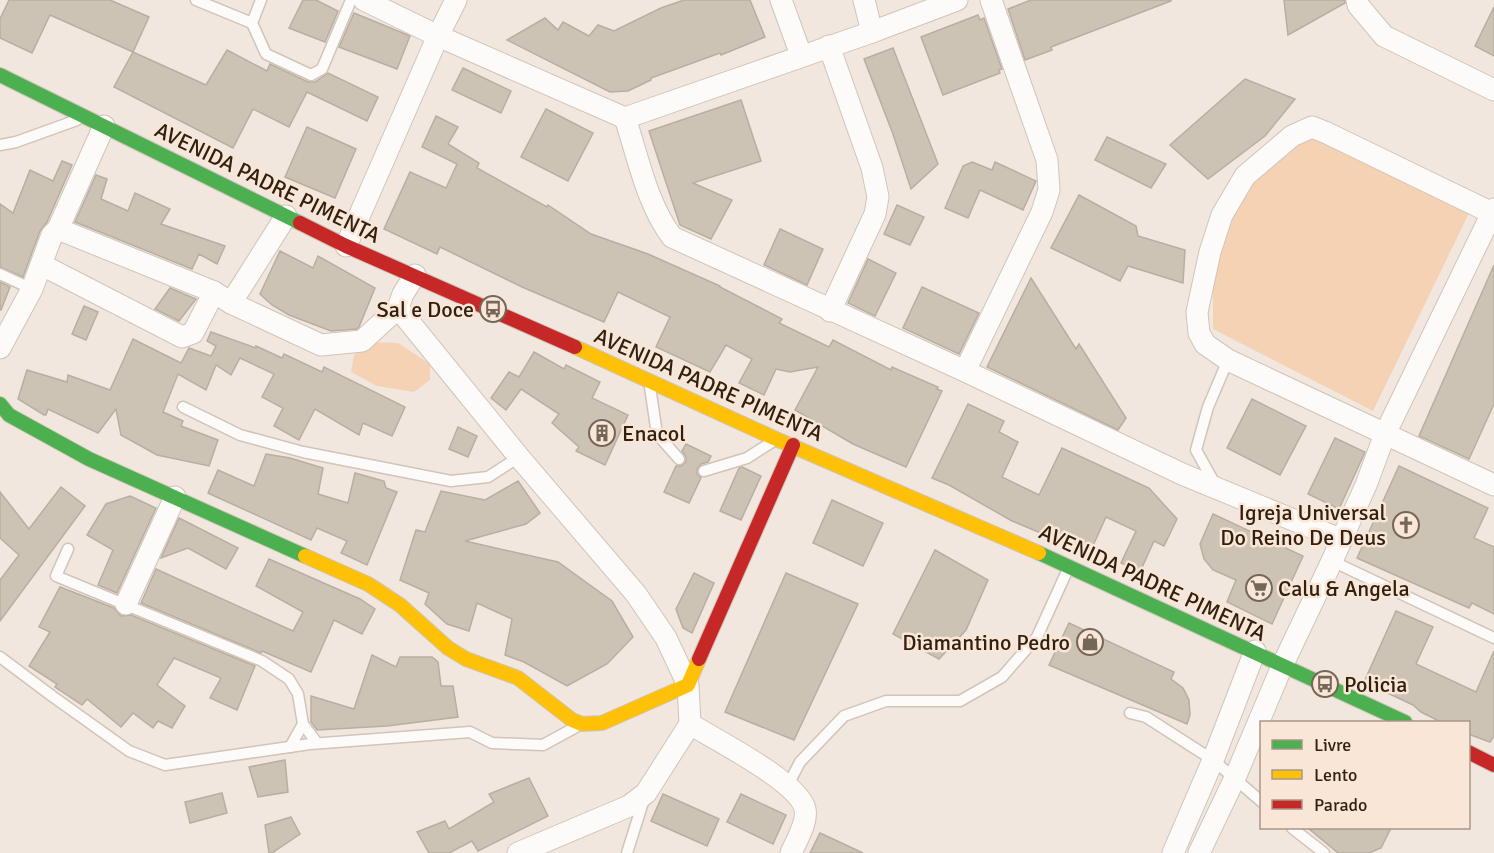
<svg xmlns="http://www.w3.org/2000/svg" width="1494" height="853" font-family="Signika,sans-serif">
<rect width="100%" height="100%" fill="#f1e7de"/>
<g fill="#f5d2b3">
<path d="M1314 132 1470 211 1373 411 1213 329V265L1225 226 1252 178Z"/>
<path d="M373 342 398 343 430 364V380L414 392 377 386 351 372 354 355Z"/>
</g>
<g fill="#cdc3b5" stroke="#b8aea1" stroke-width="1.5">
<path d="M9 0H110L149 17 133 52 50 15 32 53 0 38V19Z"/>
<path d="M303 0H316L338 11 325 42 289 28Z"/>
<path d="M684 0H750L765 37 721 55 720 53 651 78V80L628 91 610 92 507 40 545 18 558 30 563 22 589 36 598 25 614 31 661 8Z"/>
<path d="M1031 0H1171V1L1051 47 1052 50 1025 60 1008 9Z"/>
<path d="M1284 0H1345V3L1288 35Z"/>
<path d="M1494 7V56L1475 46Z"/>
<path d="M354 13 410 36 397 69 339 47Z"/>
<path d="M978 15 980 20 984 18 1002 69 999 70 1000 73 943 95 921 37Z"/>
<path d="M893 48 938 164 911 189 893 134 864 59Z"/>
<path d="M227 50 267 71 270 64 308 82H315L328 73 378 97 367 121 307 92 289 127 253 109 233 148 114 87 133 52 206 85Z"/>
<path d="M463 68 511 91 501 113 452 90Z"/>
<path d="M1245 79 1295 99 1265 136 1208 179 1170 145Z"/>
<path d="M741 100 761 161 693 183 732 200 711 239 680 225 649 131Z"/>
<path d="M546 109 593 133 568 181 521 157Z"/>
<path d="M436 116 458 127 448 144 479 163 477 168 547 207 548 205 591 234 648 254 720 286V287L782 319 779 323 829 347 833 340 891 370 892 367 938 387 937 389 942 391 906 467 853 444 795 410 818 367 790 372 776 369 764 395 739 383 752 359 726 345 710 372 656 347 670 317 618 292 604 322 522 287 440 247 437 254 384 229 410 172 446 188 457 164 422 147Z"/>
<path d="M307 127 356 149 335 198 285 177Z"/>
<path d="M1107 137 1166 164 1151 188 1095 160Z"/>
<path d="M62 161 72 165 47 222 40 231 23 277 0 267V204L13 213 30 170 53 181Z"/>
<path d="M972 162 992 170 995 162 1036 181 1023 210 980 190 968 218 945 208 963 166Z"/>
<path d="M96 175 107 179 101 199 128 211 135 193 170 209 161 224 225 246 217 264 199 254 192 269 75 222Z"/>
<path d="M1079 195 1136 226 1138 236 1185 250 1183 283 1128 266 1120 281 1051 248Z"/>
<path d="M897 205 924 217 910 245 884 234Z"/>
<path d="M780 229 823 249 807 285 764 265Z"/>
<path d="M280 251 313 268 318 256 375 288 359 327 357 329 331 331 289 315 272 305 260 294Z"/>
<path d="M868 259 896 273 875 316 848 303Z"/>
<path d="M1494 265V404L1469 459 1419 436Z"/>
<path d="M1031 278 1076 349 1079 344 1126 418 1118 430 987 367Z"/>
<path d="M0 282 10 287 1 310H0Z"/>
<path d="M922 287 979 313 959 354 903 328Z"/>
<path d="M170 288 196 299 179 321 155 309Z"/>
<path d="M84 306 98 312 86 340 72 334Z"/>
<path d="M211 332 256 348V346L282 358 284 354 322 372 324 367 405 407 392 436 363 423 359 435 315 409 299 440 274 426 283 408 262 397 274 374 240 358 231 375 216 365 206 390 178 374 163 412 183 421 181 426 218 440 209 466 157 455 121 435 116 409 98 433 48 409 46 415H44L18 399 27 370 67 382 68 375 110 390 133 339 181 363 189 348 211 356 216 346 207 341Z"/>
<path d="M534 352 564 369 566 365 600 382 592 398 628 415 605 465 576 451 579 447 552 423 559 414 521 389 506 410 491 398 509 372 519 377Z"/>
<path d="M1252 399 1306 426 1280 475 1227 448Z"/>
<path d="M968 404 1004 421 999 432 1018 442 1002 477 1039 495 1062 448 1149 488 1177 519 1164 546 1154 541 1140 572 1121 563 1136 531 1106 517 1091 550 1069 540 1067 544 1012 521 949 485 932 478Z"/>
<path d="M458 427 477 436 468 457 449 449Z"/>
<path d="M1335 438 1365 452 1339 509 1308 494Z"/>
<path d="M686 444 711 456 708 462 701 464 697 469V474L701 478 689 503 664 492 676 466H681L686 462V457L682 451Z"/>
<path d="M266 454 290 458 323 468 318 494 348 503 355 473 384 481 386 488 397 492 367 565 341 553 347 541 317 528 311 540 208 493 218 470 254 486Z"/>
<path d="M1399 466 1488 508 1474 538 1494 547V614L1472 603 1469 608 1357 558Z"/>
<path d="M742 467 761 476 741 520 720 511 739 468Z"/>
<path d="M518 481 540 513 526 524 465 541 558 562 612 601 633 637 607 664 567 686 524 662 505 655 512 619 477 603 469 631 447 624 425 604 429 593 400 580 416 530 425 532 441 491 485 500Z"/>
<path d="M61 487 85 506 0 621V580L19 555 0 538V492L29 529Z"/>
<path d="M130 496 156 508 117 593 98 585 113 550 87 535 106 504Z"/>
<path d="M832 500 883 523 863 566 813 543Z"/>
<path d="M1213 514 1303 556 1272 624 1227 602 1236 580 1213 570 1204 559 1200 544Z"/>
<path d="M179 518 238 548 226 569 188 548 161 558Z"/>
<path d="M935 550 988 580 966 630 939 659 893 634Z"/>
<path d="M269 559 360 599 375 609 362 634 334 620 311 672 262 651 261 653 141 603 156 569 293 631 303 612 256 586Z"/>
<path d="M694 573 714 583 692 633 683 628 676 609Z"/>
<path d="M786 573 858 604 794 740 725 712Z"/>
<path d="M60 587 114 608 121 616 131 615 255 666 237 710 210 698 221 678 174 658 157 685 185 706 172 728 158 721 153 728 133 713 121 727 87 699 82 705 55 687 57 684 29 666 50 632 39 627Z"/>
<path d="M1396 611 1433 627 1416 664 1476 692 1494 651V736L1490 742 1468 734V723H1443L1421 712 1413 705 1364 682Z"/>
<path d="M1069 623 1174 672 1171 679 1183 688 1189 700 1190 715 1187 724 1049 665Z"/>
<path d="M372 655 396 667 400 657H432L438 662 441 686H453L458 717 387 726 317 730 311 722V696L354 709Z"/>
<path d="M285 760 288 792 258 797 249 767Z"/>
<path d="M529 778 548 816 478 851 472 841 449 853H429L417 832 445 821 449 829 494 802 489 794Z"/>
<path d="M222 793 227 813 190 823 185 802Z"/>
<path d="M663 794 719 819 707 846 651 821Z"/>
<path d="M741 794 786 815 773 844 727 822Z"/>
<path d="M291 817 300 834 272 853H269L265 825Z"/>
<path d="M1308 828H1391L1381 848 1369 853H1338Z"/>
<path d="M820 833 863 853H810Z"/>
</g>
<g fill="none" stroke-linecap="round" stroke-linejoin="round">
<defs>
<g id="lane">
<path d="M196 0 252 23"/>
<path d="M261 0 252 23 266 54 311 75 322 69 351 0"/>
<path d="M0 145 16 142 77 120"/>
<path d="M0 274 32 289"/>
<path d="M650 387 657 434 679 459"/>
<path d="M183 407 240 435 303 452 451 481 488 477 519 457"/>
<path d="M704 471 747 458 772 442"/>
<path d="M1216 486 1196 450 1208 407 1228 360"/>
<path d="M68 549 56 576 262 661 289 679 298 694 303 724 317 743"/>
<path d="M1332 561 1494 638"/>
<path d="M0 657 52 696 129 751 165 765 310 744 470 732 492 743 543 745 576 727"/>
<path d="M1130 713 1146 717 1213 760 1262 802"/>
<path d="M290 747 303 724"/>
<path d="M788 785 800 762 844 716 886 701H960L1002 677 1037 637 1068 569"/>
<path d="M1292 828 1324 853"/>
<path d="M627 853 644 799"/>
</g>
<g id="street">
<path d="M364 0 438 36 625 118 872 32 957 0"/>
<path d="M781 0 801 55"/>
<path d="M864 0 872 32"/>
<path d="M1357 0 1358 5 1384 36 1494 90"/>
<path d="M829 46 872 168 878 197 875 214 830 311"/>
<path d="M625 118C638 157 647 204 672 237L965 371 1182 474 1342 540"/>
<path d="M1494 214 1327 133 1312 127 1292 136 1245 176 1222 215 1210 252 1197 312 1199 333 1205 344 1228 360 1494 485"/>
<path d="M58 229 104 126"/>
<path d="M346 246 438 36 456 0"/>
<path d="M42 265 182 337 193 333 214 292"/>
<path d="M415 275 403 294 398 308 519 457 636 594 666 638 688 685 690 724 646 793 629 806 518 853"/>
<path d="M231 303 321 345 362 341 398 308"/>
<path d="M0 348 32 289 52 235 58 229 214 292 231 303 286 216"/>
<path d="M965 371 1042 212 1049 190 1047 160 991 0"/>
<path d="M126 604 175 497"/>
<path d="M690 724C716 740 799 782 805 809 808 823 796 841 791 853"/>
<path d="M1173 853 1213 760 1255 651"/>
<path d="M1199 853 1234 780 1283 664 1332 561 1366 485 1385 434 1494 209"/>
</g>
<g id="fast">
<path d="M0 75 300 223"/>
<path d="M0 404 9 415 89 459 305 556"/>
<path d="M1039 553 1405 722"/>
</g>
<g id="slow">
<path d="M575 347 776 439 1039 553"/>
<path d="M305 556 368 584 400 605 448 648 466 659 518 678 572 720 582 724 602 723 688 685 699 659"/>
</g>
<g id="jam">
<path d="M300 223 346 246 575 347"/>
<path d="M699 659 793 445"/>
<path d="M1468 752 1494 765"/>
</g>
</defs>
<use href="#lane" stroke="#d1c4b8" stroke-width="13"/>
<use href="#street" stroke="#d1c4b8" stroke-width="23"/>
<use href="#fast" stroke="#d1c4b8" stroke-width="16"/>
<use href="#slow" stroke="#d1c4b8" stroke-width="16"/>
<use href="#jam" stroke="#d1c4b8" stroke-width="16"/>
<use href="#lane" stroke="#fdfbfa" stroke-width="10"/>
<use href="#street" stroke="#fdfbfa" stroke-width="21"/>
<use href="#fast" stroke="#4caf50" stroke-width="14"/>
<use href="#slow" stroke="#ffc107" stroke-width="14"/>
<use href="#jam" stroke="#c62828" stroke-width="14"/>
</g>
<defs>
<symbol id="bus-ring" viewBox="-11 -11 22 22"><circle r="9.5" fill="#f9e6d6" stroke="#746658" stroke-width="1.5"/><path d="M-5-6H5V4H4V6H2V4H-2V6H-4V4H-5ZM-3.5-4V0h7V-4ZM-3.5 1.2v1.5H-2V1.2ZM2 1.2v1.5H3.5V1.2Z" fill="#746658"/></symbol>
<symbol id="building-ring" viewBox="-11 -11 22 22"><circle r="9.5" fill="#f9e6d6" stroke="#746658" stroke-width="1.5"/><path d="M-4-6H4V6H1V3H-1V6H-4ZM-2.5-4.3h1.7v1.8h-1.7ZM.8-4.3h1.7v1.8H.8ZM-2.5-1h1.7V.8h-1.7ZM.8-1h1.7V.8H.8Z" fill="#746658"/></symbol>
<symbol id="church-ring" viewBox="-11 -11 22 22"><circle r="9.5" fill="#f9e6d6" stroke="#746658" stroke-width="1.5"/><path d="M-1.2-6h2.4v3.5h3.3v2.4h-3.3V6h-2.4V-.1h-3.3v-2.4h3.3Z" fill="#746658"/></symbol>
<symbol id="supermarket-ring" viewBox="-11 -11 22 22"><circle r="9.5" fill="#f9e6d6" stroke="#746658" stroke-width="1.5"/><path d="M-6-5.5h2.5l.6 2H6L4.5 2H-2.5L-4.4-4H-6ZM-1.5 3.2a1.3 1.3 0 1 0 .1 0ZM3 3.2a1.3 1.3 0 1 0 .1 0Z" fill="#746658"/></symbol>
<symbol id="shop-ring" viewBox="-11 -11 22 22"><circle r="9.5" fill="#f9e6d6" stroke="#746658" stroke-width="1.5"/><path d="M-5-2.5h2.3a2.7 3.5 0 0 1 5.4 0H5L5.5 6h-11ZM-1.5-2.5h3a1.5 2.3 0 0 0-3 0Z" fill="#746658"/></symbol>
</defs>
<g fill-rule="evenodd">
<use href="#bus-ring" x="478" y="294" width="30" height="30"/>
<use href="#building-ring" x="587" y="418" width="30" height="30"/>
<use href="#church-ring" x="1391" y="510" width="30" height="30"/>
<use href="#supermarket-ring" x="1244" y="573" width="30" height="30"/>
<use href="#shop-ring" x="1075" y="627" width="30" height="30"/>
<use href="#bus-ring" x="1310" y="669" width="30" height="30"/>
</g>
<g text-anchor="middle" stroke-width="5" stroke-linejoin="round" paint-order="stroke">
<g font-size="22" fill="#312010" stroke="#f9e6d6">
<text transform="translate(268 182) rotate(26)" y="8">AVENIDA PADRE PIMENTA</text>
<text transform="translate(709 384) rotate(24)" y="8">AVENIDA PADRE PIMENTA</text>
<text transform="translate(1153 582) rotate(25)" y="8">AVENIDA PADRE PIMENTA</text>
</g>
<g font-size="22" fill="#312010" stroke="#f9e6d6" text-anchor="end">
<text x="474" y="317">Sal e Doce</text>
<text x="622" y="441" text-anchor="start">Enacol</text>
<text x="1386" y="520">Igreja Universal<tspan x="1386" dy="25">Do Reino De Deus</tspan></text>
<text x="1278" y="596" text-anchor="start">Calu &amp; Angela</text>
<text x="1070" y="650">Diamantino Pedro</text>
<text x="1344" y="692" text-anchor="start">Policia</text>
</g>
</g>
<rect x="1260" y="721" width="210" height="108" fill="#f9e6d6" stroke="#a99787" stroke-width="1.5"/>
<rect x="1272" y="740" width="30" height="9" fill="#4caf50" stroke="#a99787" stroke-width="1.5"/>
<text x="1314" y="751" font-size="18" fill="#312010">Livre</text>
<rect x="1272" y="770" width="30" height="9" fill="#ffc107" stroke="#a99787" stroke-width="1.5"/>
<text x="1314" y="781" font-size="18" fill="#312010">Lento</text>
<rect x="1272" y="800" width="30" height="9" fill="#c62828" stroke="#a99787" stroke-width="1.5"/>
<text x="1314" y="811" font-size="18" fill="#312010">Parado</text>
</svg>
